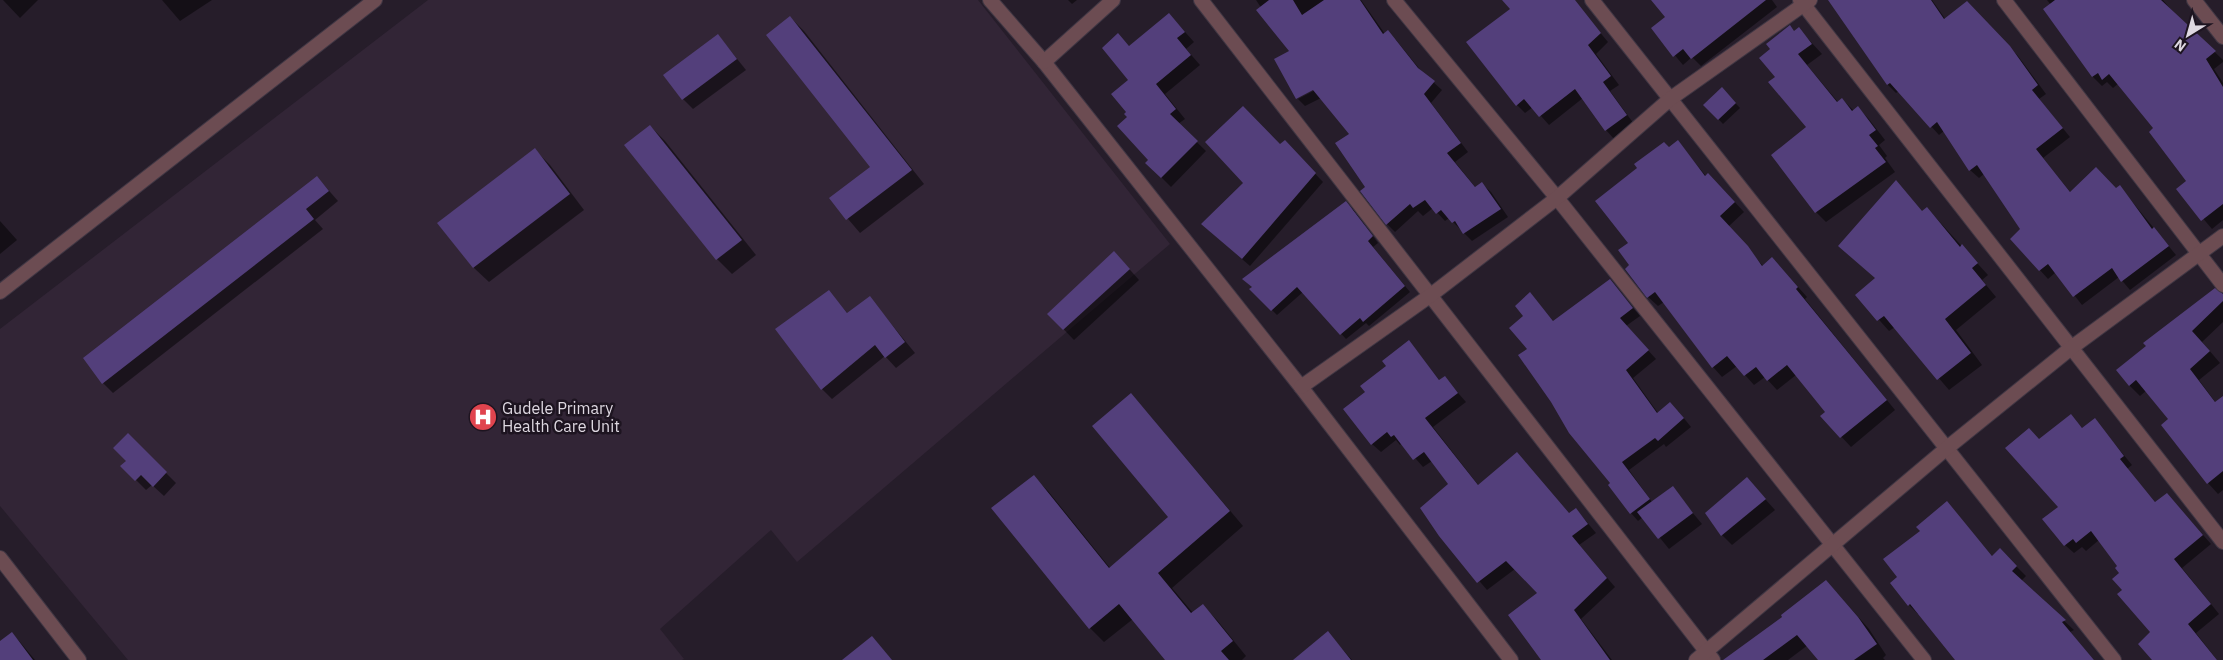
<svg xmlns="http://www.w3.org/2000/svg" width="2223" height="660" font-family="'IBM Plex Sans',sans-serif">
<rect width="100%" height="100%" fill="#261d2a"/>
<path fill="#322536" d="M428 0H978L1170 244 797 562 771 530 660 629 684 659 682 660H128L0 506V329Z"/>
<g fill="#0007">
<path d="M3 0H38L20 18Z"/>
<path d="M162 0H212L180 21Z"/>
<path d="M1068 0H1077L1072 4Z"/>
<path d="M1256 0H1361L1385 34 1396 40 1422 72 1442 90 1431 103 1468 152 1455 162 1476 188 1482 184 1491 192 1508 217 1472 241 1449 218 1445 221 1433 208 1423 216 1418 211 1395 232 1387 224 1367 187 1351 134 1321 98 1305 106 1298 99 1319 88 1318 86 1297 98 1290 51Z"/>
<path d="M1504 0H1573L1608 42 1596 54 1619 85 1610 91 1634 124 1614 139 1606 130 1583 98 1549 125 1533 107 1525 113 1517 105 1511 9Z"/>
<path d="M1660 0H1772L1777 7 1701 66 1692 57 1683 65 1652 28 1666 18Z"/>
<path d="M1843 0H1932L1946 20 1967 3 2018 56 2046 94 2039 99 2070 137 2043 158 2071 193 2116 189 2120 187 2176 255 2130 290 2119 277 2082 305 2056 272 2048 279 2012 239 2022 229 1984 174 1979 178 1970 170 1944 131 1939 135 1899 91 1896 93 1888 85 1834 6Z"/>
<path d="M2047 0H2163L2172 11 2223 60V62L2214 69 2223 83V220L2212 229 2178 189 2188 181 2155 128 2119 83 2113 88 2107 82 2102 86 2093 77 2044 10 2051 5Z"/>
<path d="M1169 14 1194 42 1186 49 1200 65 1165 94 1185 119 1178 124 1206 151 1171 187 1147 163 1150 160 1128 117 1130 81 1118 35 1130 47Z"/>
<path d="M790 17 804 31 924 184 860 233 831 199 872 167Z"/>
<path d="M1799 29 1822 54 1807 65 1838 102 1842 99 1854 111 1858 108 1868 118 1885 140 1879 145 1887 156 1885 158 1895 172 1826 222 1816 212 1807 128 1777 77Z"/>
<path d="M718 35 746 70 693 109 683 99Z"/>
<path d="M1722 89 1740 108 1723 124 1705 105Z"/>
<path d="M650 126 665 141 756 255 732 274 717 259 626 145Z"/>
<path d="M1285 142 1323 182 1250 266 1211 232 1245 183Z"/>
<path d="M1678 142 1706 176 1718 184 1744 212 1728 227 1764 267 1782 269 1807 297 1805 299 1895 410 1851 447 1822 416 1826 412 1796 375 1777 390 1765 377 1754 385 1737 366 1722 377 1713 367 1664 302 1658 306 1648 297 1631 266 1630 244 1669 148Z"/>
<path d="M535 150 550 165 584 210 489 282 474 268 439 223Z"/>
<path d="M317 177 338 201 315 220 323 229 113 393 103 383Z"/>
<path d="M1352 208 1378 243 1373 247 1410 292 1369 326 1366 323 1346 339 1303 292 1277 315 1251 289Z"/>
<path d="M1927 208 1988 275 1982 280 1996 297 1956 330 1982 365 1949 390 1895 327 1889 331 1857 295 1876 279Z"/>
<path d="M0 221 17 240 0 254Z"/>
<path d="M1124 263 1139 280 1074 340 1049 314Z"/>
<path d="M1610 281 1640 316 1626 326 1656 359 1633 378 1658 413 1678 411 1691 427 1666 447 1664 444 1629 470 1652 502 1672 488 1702 524 1669 549 1643 517 1638 521 1631 513 1528 349 1525 316 1530 293 1554 322Z"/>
<path d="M829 291 848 314 870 298 915 353 896 368 885 356 832 399 822 389Z"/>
<path d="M2219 294H2223V322L2202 342 2220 363 2199 380 2216 403 2223 398V490L2218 494 2208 483 2170 419 2147 390 2140 396 2129 385Z"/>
<path d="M1417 351 1440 381 1445 378 1466 402 1433 427 1479 486 1569 515 1576 509 1596 533 1579 545 1615 587 1581 619 1612 660H1543L1539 593 1515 569 1487 590 1440 535 1450 484 1432 461 1423 467 1402 443 1400 445 1396 440 1381 452 1372 444Z"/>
<path d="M1131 395 1145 410 1243 526 1172 588 1193 613 1202 605 1217 620 1246 656 1242 660H1166L1133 619 1104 642 1090 628 1033 476 1048 491 1110 568 1170 517Z"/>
<path d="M2071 416 2083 429 2095 420 2132 465 2127 469 2156 503H2175L2211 544 2182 568 2219 614 2196 633 2217 660H2153L2152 632 2123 590 2119 566 2099 540 2086 551 2082 547 2074 553 2065 545 2059 507 2040 440Z"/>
<path d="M128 435 176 483 164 496 152 485 146 490 122 466 127 461Z"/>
<path d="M1747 479 1775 510 1732 545 1722 535Z"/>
<path d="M1947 503 1993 557 2000 550 2026 576 2021 581 2074 630 2070 632 2094 660H1956L1919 613 1918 614 1909 605 1899 577 1921 532Z"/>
<path d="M1837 593 1869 629 1886 655 1883 658 1885 660H1819L1808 645 1788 660H1749Z"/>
<path d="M1328 633 1352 660H1295Z"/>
<path d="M12 634 20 642 35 660H0V643Z"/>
</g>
<g fill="#533f7b">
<path d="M1269 0H1293L1302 15 1324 0H1360L1383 34 1388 30 1418 68 1435 81 1424 94 1461 143 1447 153 1475 187 1482 182 1501 209 1463 234 1455 221 1452 223 1441 210 1436 214 1425 200 1413 208 1410 204 1386 225 1360 191 1365 187 1335 143 1349 134 1313 90 1296 99 1274 59 1289 51 1256 10Z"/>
<path d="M1502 0H1575L1601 33 1588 45 1611 76 1603 82 1627 115 1605 131 1575 89 1539 117 1524 99 1516 106 1466 42 1510 9Z"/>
<path d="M1651 0H1766L1691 59 1683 49 1673 57 1651 28 1665 17Z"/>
<path d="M1828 0H1931L1944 19 1967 1 2010 46 2038 85 2032 90 2063 128 2036 149 2070 192 2096 167 2116 188 2120 185 2152 229 2154 227 2169 246 2121 282 2112 268 2073 297 2048 264 2039 271 2010 239 2020 229 1977 165 1969 171 1937 122 1930 128 1890 83 1887 85Z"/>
<path d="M2055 0H2161L2216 51 2206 59 2223 87V204L2201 221 2176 189 2186 181 2149 132 2153 128 2109 74 2102 80 2098 73 2092 77 2043 9Z"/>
<path d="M1169 13 1185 32 1177 38 1191 55 1156 84 1176 109 1170 114 1198 141 1161 178 1145 163 1148 160 1117 126 1127 117 1124 114 1126 112 1111 94 1128 80 1102 48 1118 33 1129 46Z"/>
<path d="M790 16 912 170 846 220 829 198 870 167 766 35Z"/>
<path d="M1790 25 1794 31 1799 27 1812 44 1798 54 1837 102 1842 98 1852 111 1858 106 1876 130 1869 135 1878 146 1875 148 1886 162 1815 213 1771 155 1806 127 1768 82 1775 77 1759 58 1770 49 1766 44Z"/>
<path d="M718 34 737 59 682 100 663 75Z"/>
<path d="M1722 87 1736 103 1718 120 1703 105Z"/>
<path d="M1243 106 1280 144 1285 140 1316 173 1242 259 1201 224 1243 183 1205 142Z"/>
<path d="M650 125 742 240 716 260 624 145Z"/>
<path d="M1678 140 1705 176 1708 173 1735 202 1720 216 1748 246 1762 266 1772 257 1798 287 1796 289 1887 400 1840 438 1820 416 1825 412 1787 365 1767 381 1756 367 1744 376 1727 356 1712 368 1655 292 1647 298 1625 269 1629 265 1618 250 1628 243 1595 201 1637 168 1634 164 1664 142 1669 147Z"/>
<path d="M535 148 570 194 473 268 437 223Z"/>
<path d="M317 176 329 191 306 209 314 219 102 384 83 358Z"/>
<path d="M1896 180 1922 211 1927 207 1960 247 1962 244 1978 263 1972 268 1986 285 1945 319 1971 353 1937 380 1884 316 1877 321 1855 295 1875 278 1838 246Z"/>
<path d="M1346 201 1373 236 1368 241 1405 286 1363 322 1360 318 1340 335 1297 287 1271 311 1249 289 1252 287 1242 279Z"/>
<path d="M1114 251 1130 269 1063 330 1047 314Z"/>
<path d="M1610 279 1633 308 1620 318 1649 350 1626 370 1657 413 1670 402 1684 418 1658 441 1655 438 1622 462 1650 499 1630 514 1608 485 1610 483 1569 433 1551 402 1518 355 1527 349 1509 328 1523 316 1515 306 1530 292 1553 321Z"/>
<path d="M2215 288 2223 294V301L2192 331 2210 351 2190 369 2215 402 2223 396V471L2207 484 2161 425 2168 419 2136 380 2129 386 2116 370 2146 346 2143 343Z"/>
<path d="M829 290 847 313 870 296 905 342 885 358 875 345 821 390 775 329Z"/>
<path d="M1409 340 1439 380 1445 376 1458 393 1425 418 1478 485 1517 452 1569 513 1576 508 1588 524 1572 536 1607 578 1574 610 1610 660H1541L1508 615 1537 593 1506 561 1477 583 1439 536 1420 508 1448 484 1424 452 1413 460 1394 435 1391 437 1387 432 1371 445 1343 409 1365 392 1360 386 1386 366 1382 361Z"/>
<path d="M1131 393 1230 511 1158 573 1191 613 1203 604 1233 641 1221 651 1229 660H1165L1119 604 1089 629 991 508 1034 475 1109 568 1168 517 1092 426Z"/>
<path d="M2071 414 2082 428 2095 418 2124 456 2120 459 2155 502 2167 493 2203 535 2174 559 2211 604 2188 624 2217 660H2152L2138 644 2150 632 2117 594 2122 590 2112 579 2119 573 2115 568 2117 566 2091 531 2076 543 2073 539 2064 546 2042 519 2058 507 2005 448 2029 428 2039 439Z"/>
<path d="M128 433 167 472 153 487 141 475 135 481 120 466 126 461 113 448Z"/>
<path d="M1747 477 1766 499 1721 536 1705 513Z"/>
<path d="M1673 486 1693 513 1658 539 1637 512Z"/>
<path d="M1947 501 1992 556 2000 548 2017 566 2012 571 2066 620 2062 622 2094 660H1955L1910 604 1908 606 1890 583 1897 577 1883 559 1920 531 1916 527Z"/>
<path d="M1826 580 1858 617 1877 644 1854 660H1818L1797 635 1763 660H1723L1782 617 1781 615Z"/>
<path d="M1328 631 1351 660H1293Z"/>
<path d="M12 632 33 660H0V641Z"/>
<path d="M872 636 892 660H842Z"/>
</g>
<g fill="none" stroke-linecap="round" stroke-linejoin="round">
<defs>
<g id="minor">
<path d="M990 0 1044 62 1301 387 1511 660"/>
<path d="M1201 0 1713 660"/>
<path d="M1394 0 1557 198 1924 660"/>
<path d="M1592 0 2114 660"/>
<path d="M1800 0 2223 542"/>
<path d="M2004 0 2223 285"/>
<path d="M2194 0 2223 37"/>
<path d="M1044 62 1113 0"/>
<path d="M0 292 375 0"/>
<path d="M1301 387 1431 295 1557 198 1670 99 1810 0"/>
<path d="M0 558 79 660"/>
<path d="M1696 660 1947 448 2071 348 2223 236"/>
</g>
</defs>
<use href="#minor" stroke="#403744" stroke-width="16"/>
<use href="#minor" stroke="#6c4c52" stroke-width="14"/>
</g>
<defs>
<symbol id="hospital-disc" viewBox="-11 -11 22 22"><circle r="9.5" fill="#e0444e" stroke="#1d1420"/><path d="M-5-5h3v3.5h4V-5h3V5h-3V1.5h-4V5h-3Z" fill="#fff"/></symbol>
</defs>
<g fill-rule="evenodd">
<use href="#hospital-disc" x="467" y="401" width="32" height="32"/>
</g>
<g text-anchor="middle" stroke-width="5" stroke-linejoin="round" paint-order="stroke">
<g font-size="16" fill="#ded8e1" stroke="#1d1420" text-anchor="start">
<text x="502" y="414">Gudele Primary<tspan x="502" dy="18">Health Care Unit</tspan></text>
</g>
</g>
<g transform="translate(2188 35) rotate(217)" stroke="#1d1420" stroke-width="4" paint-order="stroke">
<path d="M0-4L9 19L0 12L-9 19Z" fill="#ded8e1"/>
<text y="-8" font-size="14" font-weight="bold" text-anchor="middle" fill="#ded8e1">N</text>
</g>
</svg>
